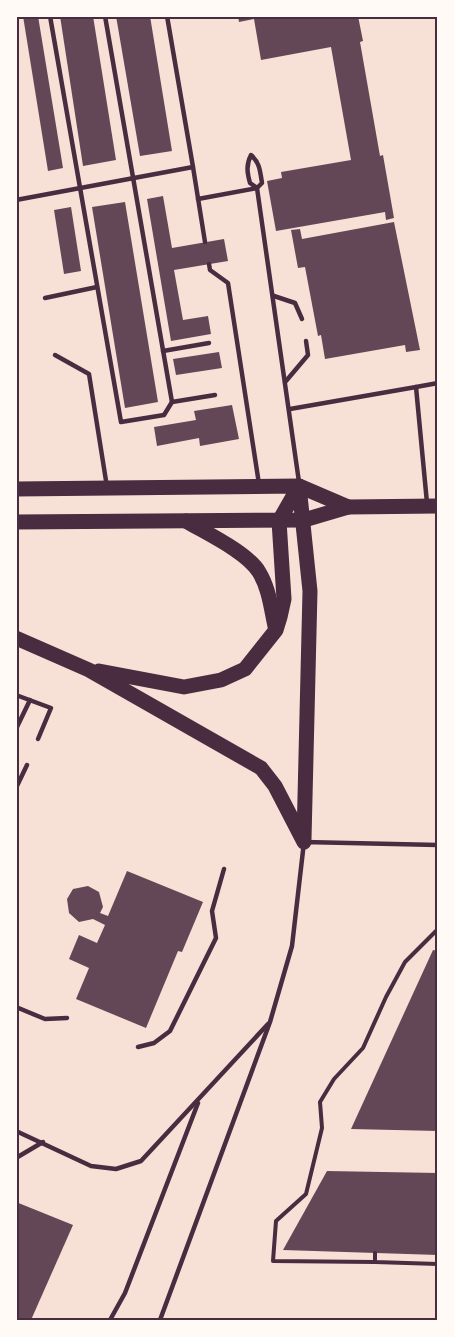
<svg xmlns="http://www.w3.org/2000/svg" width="454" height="1337" font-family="Merriweather,serif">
<rect width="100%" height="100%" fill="#f7e1d7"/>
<g fill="#644757">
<path d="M23 16H38L63 168 48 171Z"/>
<path d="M60 16H93L116 160 83 166Z"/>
<path d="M116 16H150L172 151 140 156Z"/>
<path d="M238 16H358L363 41 360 42 380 156 383 155 394 218 386 220 385 212 276 231 267 181 282 178 281 172 351 160 331 47 261 60 254 19 239 22Z"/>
<path d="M163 196 172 248 224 239 228 261 174 270 183 320 208 316 211 334 171 341 147 199Z"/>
<path d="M125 202 158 402 125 408 92 207Z"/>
<path d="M71 207 81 271 64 274 54 210Z"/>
<path d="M394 222 420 350 406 352 405 345 325 359 321 335 318 336 305 267 298 268 291 230 300 229 302 239Z"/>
<path d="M219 352 222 368 176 375 173 359Z"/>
<path d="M232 405 239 439 200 446 199 438 157 446 154 427 196 420 194 411Z"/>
<path d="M127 871 203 902 182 952 178 951 146 1028 76 999 89 968 69 959 79 935 97 943 105 925 93 919 79 922 69 913 67 899 73 889 88 886 99 892 103 907 100 913 108 916Z"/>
<path d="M433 950 438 951V1131L351 1129Z"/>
<path d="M327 1171 438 1173V1255L283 1250Z"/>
<path d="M16 1202 73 1225 31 1320H16Z"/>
</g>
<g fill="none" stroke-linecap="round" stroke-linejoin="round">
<g stroke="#4a2c40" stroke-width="4">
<path d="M375 1253V1262L438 1264"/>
<path d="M375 1262 273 1261 276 1221 306 1194 322 1128 320 1102 334 1079 363 1048 386 997 405 962 438 929"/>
</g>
<g stroke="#4a2c40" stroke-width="4.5">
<path d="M50 16 121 422 164 415 172 402"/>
<path d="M105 16 172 402 215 395"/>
<path d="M193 167 205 242"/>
<path d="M257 188 250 183C247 172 246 165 251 155 260 163 260 171 262 183L257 188 299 482"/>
<path d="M198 199 257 188"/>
<path d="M16 200 193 167 167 16"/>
<path d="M209 264 210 270 228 283 259 484"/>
<path d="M274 296 295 303 302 319"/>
<path d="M45 298 97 287"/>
<path d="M163 351 209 343"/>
<path d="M55 355 89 374 107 487"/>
<path d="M286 381 308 355 306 341"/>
<path d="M416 387 438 383"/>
<path d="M290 409 416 387 427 503"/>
<path d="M16 695 51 708 38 739"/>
<path d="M16 729 30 700"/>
<path d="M16 788 27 765"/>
<path d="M16 1007 45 1019 67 1018"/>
<path d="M138 1047 154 1043 170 1031 216 938 212 911 224 869"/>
<path d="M16 1131 91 1166 116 1169 141 1161 268 1024"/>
<path d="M16 1158 43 1142"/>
<path d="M110 1320 125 1293 198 1103"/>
<path d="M160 1320 270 1022 292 946 304 842 438 845"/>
</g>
<g stroke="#4a2c40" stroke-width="15">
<path d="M299 486 310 591 304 839"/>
<path d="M186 521C206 533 247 552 259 572 269 588 271 608 275 626"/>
<path d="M16 638 89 670 261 768 275 786 304 842"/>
<path d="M99 671 184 687 221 680 245 669 276 630 280 617 284 599 279 521 299 486"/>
</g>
<g stroke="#4a2c40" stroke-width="15">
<path d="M16 489 299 486 348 507"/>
<path d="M16 522 304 520 348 507 438 506"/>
</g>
</g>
<rect width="454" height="1337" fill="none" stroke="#fffaf5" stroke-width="36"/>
<rect x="18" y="18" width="418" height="1301" fill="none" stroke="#4a2c40" stroke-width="2"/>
</svg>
